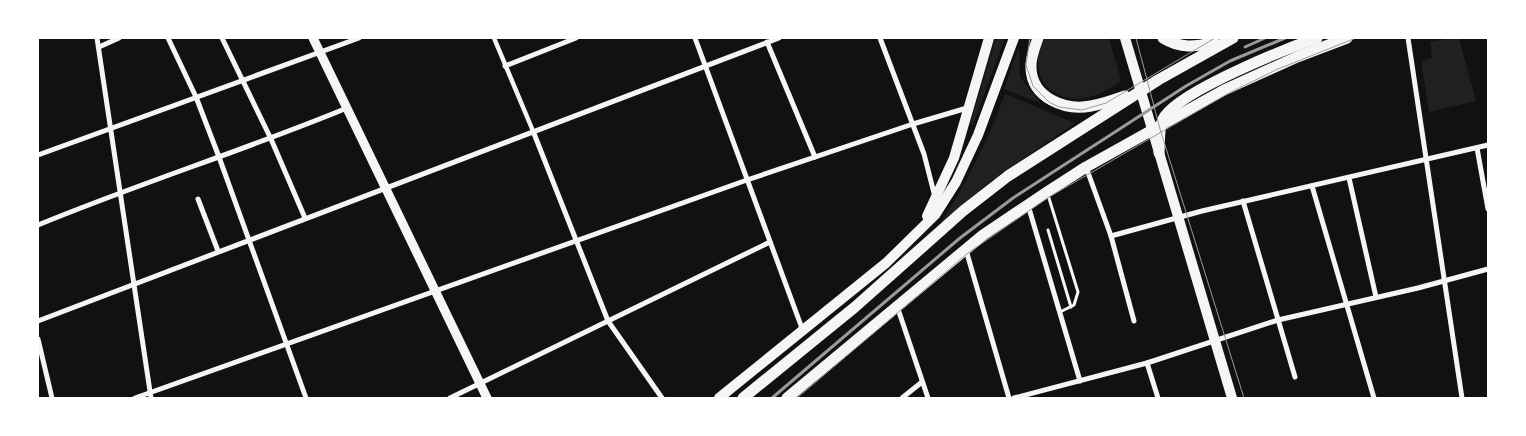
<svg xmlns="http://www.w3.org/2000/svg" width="1526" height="436" font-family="Montserrat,sans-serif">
<rect width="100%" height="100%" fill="#111"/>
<g fill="#202020">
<path d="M996 38H1005L973 125H970Z"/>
<path d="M1043 38H1109L1121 81C1111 87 1101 95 1089 97 1064 104 1036 89 1038 60 1038 53 1041 45 1043 38Z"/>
<path d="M1452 38H1459L1476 101 1429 112 1421 61 1432 58 1430 42Z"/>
<path d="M1019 47 1020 77 1040 103 1004 89Z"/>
<path d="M1005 94 1075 123 988 183 938 227C966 184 988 141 1005 94Z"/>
</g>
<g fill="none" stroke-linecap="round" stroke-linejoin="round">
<g stroke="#f5f5f5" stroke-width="3">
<path d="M1048 195 1078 292 1074 305 1060 312"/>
<path d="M1048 230 1071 307"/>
</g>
<path stroke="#f5f5f5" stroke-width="4.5" d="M494 38 533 131"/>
<g stroke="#f5f5f5" stroke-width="5">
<path d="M97 38 151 398"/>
<path d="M168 38 196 97 219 157 306 398"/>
<path d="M222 38 271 139 305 218"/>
<path d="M695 38 803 331"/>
<path d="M880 38 924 154 935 197"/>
<path d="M1408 38 1462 398"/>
<path d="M767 42 815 157"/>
<path d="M99 47 119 38"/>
<path d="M505 66 576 38"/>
<path d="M533 131 608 321 662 398"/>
<path d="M1477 148 1488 209"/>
<path d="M38 155 359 38"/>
<path d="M1086 167 1111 236 1134 321"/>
<path d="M1349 178 1376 297"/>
<path d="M1312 186 1374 398"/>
<path d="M198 199 218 251"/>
<path d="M1243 201 1295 377"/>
<path d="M1028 205 1080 381"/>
<path d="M38 225C140 183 245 150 347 108"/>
<path d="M1111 236 1202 211 1488 145"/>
<path d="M966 250 1009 398"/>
<path d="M897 306 928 398"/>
<path d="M38 321 779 38"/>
<path d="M38 339 52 398"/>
<path d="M1147 363 1158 398"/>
<path d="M135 398 747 180 913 124 967 108"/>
<path d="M450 398 770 242"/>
<path d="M902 398 922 382"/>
<path d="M1014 398 1147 363 1278 320 1418 288 1488 269"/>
</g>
<path stroke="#f5f5f5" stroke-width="9" d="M313 38 487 398"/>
<g stroke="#f5f5f5" stroke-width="10">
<path d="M1125 38 1232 398"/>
<path d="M927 216 954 158 989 38"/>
<path d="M719 398 886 263 935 215 956 182 978 135 1014 38"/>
</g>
<g stroke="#f5f5f5" stroke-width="11">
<path d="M1038 38C1035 47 1030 58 1031 68 1032 98 1065 111 1091 106 1102 104 1114 100 1125 96"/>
<path d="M1163 38C1181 49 1195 47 1214 42"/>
<path d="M1159 153C1160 141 1158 126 1165 116 1183 90 1285 49 1317 38"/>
<path d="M743 398 855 307 963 211 1008 176 1158 80 1233 38"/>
<path d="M787 398 983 235 1047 192 1086 167 1224 90 1297 57 1347 38"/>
</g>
<g stroke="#9a9a9a" stroke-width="1">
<path d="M1030 38 1026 65 1033 86 1049 102 1059 107 1082 110 1106 103 1215 38"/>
<path d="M1136 38 1160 129 1244 398"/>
<path d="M797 398 968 253 1049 197 1227 94 1278 69 1356 38"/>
</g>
<g stroke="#9a9a9a" stroke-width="3">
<path d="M1245 47 1265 38"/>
<path d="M772 398 960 238 1013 198 1186 86 1230 61 1285 38"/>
</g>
</g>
<rect width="1526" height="436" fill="none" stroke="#ffffff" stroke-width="78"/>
</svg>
